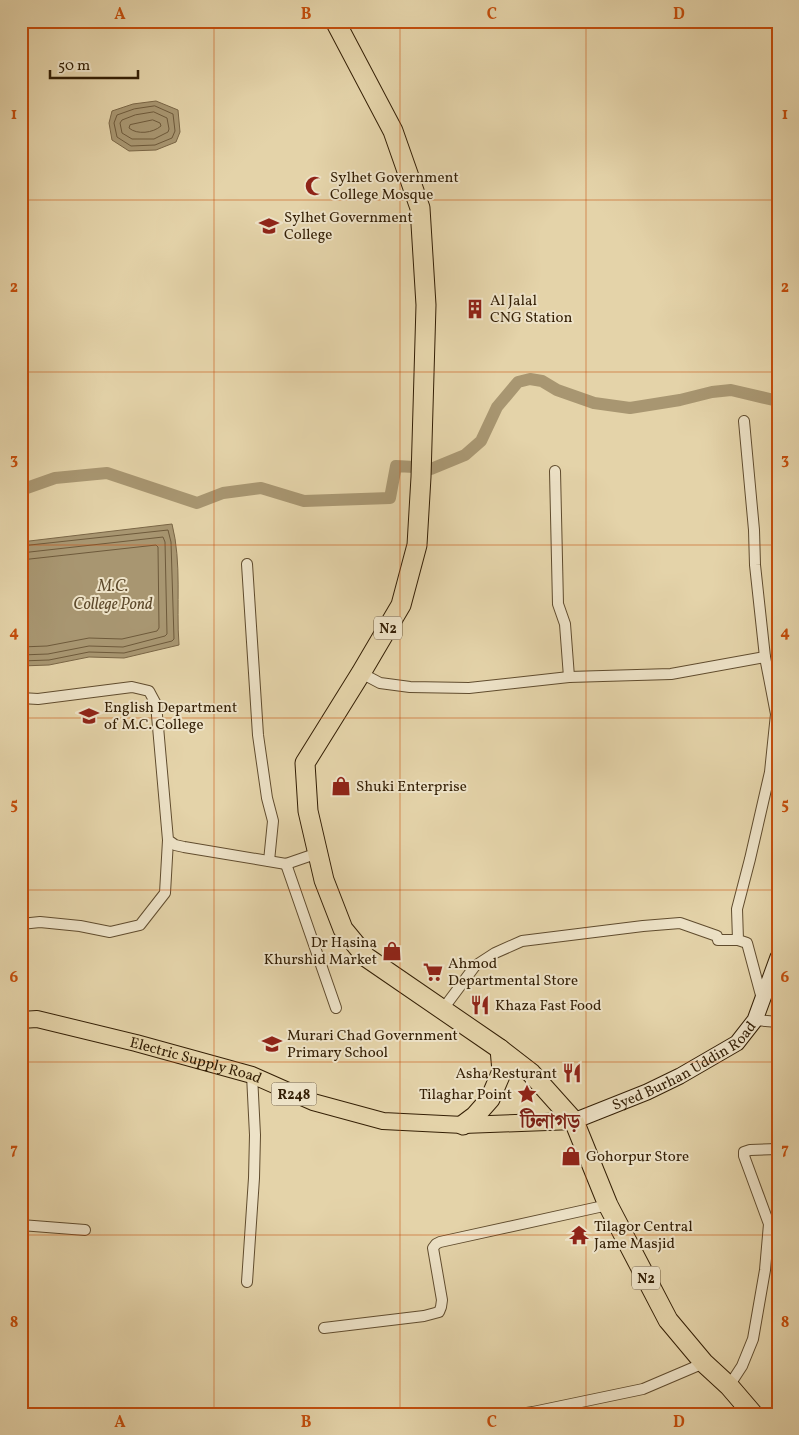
<svg xmlns="http://www.w3.org/2000/svg" width="799" height="1435" font-family="Vollkorn,'Noto Serif Bengali',serif">
<rect width="100%" height="100%" fill="#e4d3a9"/>
<filter id="stains"><feTurbulence type="fractalNoise" baseFrequency=".004" numOctaves="4"/><feColorMatrix values="0 0 0 0 .2 0 0 0 0 .09 0 0 0 0 .02 0 0 0 .5 -.17"/></filter>
<radialGradient id="worn" r=".72"><stop offset=".6" stop-color="#630" stop-opacity="0"/><stop offset="1" stop-color="#630" stop-opacity=".3"/></radialGradient>
<g fill="#a89671" stroke="#7a6646">
<path d="M156 101 178 110 180 132 176 142 156 150 129 151 112 140 109 123 112 111 133 104Z"/>
<path d="M172 524C182 563 176 605 179 645L124 658 89 657 49 665 21 666V542Z"/>
</g>
<g fill="none" stroke-linecap="round" stroke-linejoin="round">
<g stroke="#6e5a3b" stroke-width="1">
<path d="M155 106 173 114 175 131 172 138 155 145 131 146 117 137 114 123 117 115 134 109Z"/>
<path d="M154 112 167 118 169 129 168 132 154 139H132L122 133 120 123 122 120 135 115Z"/>
<path d="M153 120 160 123 161 126C153 133 137 135 129 128L130 125Z"/>
<path d="M21 546 168 530 171 542 174 639 172 641 124 653 89 652 49 660 21 661"/>
<path d="M21 553 163 537 165 542 167 634 165 636 123 647 89 646 48 654 21 655"/>
<path d="M21 560 156 545 158 547 159 628 157 631 122 639 89 638 47 646 21 647"/>
</g>
<g stroke="#a89671" stroke-width="12">
<path d="M431 469 465 455 481 441 497 407 518 382 530 379 542 381 557 390 594 403 630 408 680 400 712 392 731 390 778 401"/>
<path d="M21 490 55 478 107 473 197 503 223 493 261 488 304 501 390 498 396 466 414 467"/>
</g>
<defs>
<g id="street">
<path d="M744 421 754 530 755 565 765 657 776 714 770 772 750 859 737 909 738 940 747 943 762 999"/>
<path d="M555 471 558 604 565 624 569 677"/>
<path d="M247 564 258 735 267 798 273 821 269 861"/>
<path d="M361 673 380 683 410 687 469 688 569 677 671 674 765 657"/>
<path d="M21 698 38 699 132 687 149 691 156 704 168 840 175 845 184 847 286 864 318 853"/>
<path d="M286 864 336 1008"/>
<path d="M21 924 40 922 80 926 110 932 140 925 165 893 168 840"/>
<path d="M443 1009 475 966 495 953 522 941 643 926 680 923 717 936 718 940H738"/>
<path d="M755 1020 778 1022"/>
<path d="M21 1225 85 1230"/>
<path d="M247 1282 254 1178 255 1135 252 1075"/>
<path d="M324 1328 424 1316 439 1312 441 1307 442 1300 433 1248 436 1244 440 1242 608 1205"/>
<path d="M729 1386 742 1366 753 1339 765 1270 769 1224 744 1156V1152L750 1150 778 1149"/>
<path d="M521 1414 533 1412 643 1389 704 1363"/>
</g>
<g id="secondary">
<path id="s1" d="M574 1121 647 1092 680 1076 737 1043 755 1020 778 957"/>
</g>
<g id="primary">
<path id="s2" d="M21 1020 37 1019 136 1043 252 1075 313 1102 383 1121 463 1125 574 1121"/>
</g>
<g id="highway">
<path d="M335 21 393 131 420 208 426 305 421 477 417 545 401 605 361 673 305 763 308 811 324 880 343 929 366 957 500 1049 531 1073 574 1121 608 1205 668 1320 704 1363 729 1386 753 1414"/>
<path d="M463 1125 475 1116 490 1099 502 1071 500 1049"/>
</g>
</defs>
<use href="#street" stroke="#604c2e" stroke-width="12"/>
<use href="#secondary" stroke="#341f05" stroke-width="17"/>
<use href="#primary" stroke="#341f05" stroke-width="18"/>
<use href="#highway" stroke="#341f05" stroke-width="21"/>
<use href="#street" stroke="#ede2c7" stroke-width="10"/>
<use href="#secondary" stroke="#ede2c7" stroke-width="15"/>
<use href="#primary" stroke="#e4d3a9" stroke-width="16"/>
<use href="#highway" stroke="#e4d3a9" stroke-width="19"/>
</g>
<path fill="none" stroke="#c44d0b" stroke-width="1" stroke-opacity="0.55" d="M214 21V1414M400 21V1414M586 21V1414M21 200H778M21 372H778M21 545H778M21 718H778M21 890H778M21 1062H778M21 1235H778"/>
<defs>
<symbol id="mosque-bare" viewBox="-9 -9 18 18"><path d="M3.5-4.9A6 6 0 1 0 3.5 4.9A5 5 0 1 1 3.5-4.9Z" fill="#8f2418" stroke="#ede2c7" stroke-width="2.5" paint-order="stroke"/></symbol>
<symbol id="university-bare" viewBox="-9 -9 18 18"><path d="M0-5L7-2L0 1L-7-2ZM-4 1L0 2.5L4 1V4Q0 6-4 4Z" fill="#8f2418" stroke="#ede2c7" stroke-width="2.5" paint-order="stroke"/></symbol>
<symbol id="building-bare" viewBox="-9 -9 18 18"><path d="M-4-6H4V6H1V3H-1V6H-4ZM-2.5-4.3h1.7v1.8h-1.7ZM.8-4.3h1.7v1.8H.8ZM-2.5-1h1.7V.8h-1.7ZM.8-1h1.7V.8H.8Z" fill="#8f2418" stroke="#ede2c7" stroke-width="2.5" paint-order="stroke"/></symbol>
<symbol id="shop-bare" viewBox="-9 -9 18 18"><path d="M-5-2.5h2.3a2.7 3.5 0 0 1 5.4 0H5L5.5 6h-11ZM-1.5-2.5h3a1.5 2.3 0 0 0-3 0Z" fill="#8f2418" stroke="#ede2c7" stroke-width="2.5" paint-order="stroke"/></symbol>
<symbol id="supermarket-bare" viewBox="-9 -9 18 18"><path d="M-6-5.5h2.5l.6 2H6L4.5 2H-2.5L-4.4-4H-6ZM-1.5 3.2a1.3 1.3 0 1 0 .1 0ZM3 3.2a1.3 1.3 0 1 0 .1 0Z" fill="#8f2418" stroke="#ede2c7" stroke-width="2.5" paint-order="stroke"/></symbol>
<symbol id="restaurant-bare" viewBox="-9 -9 18 18"><path d="M-5-6h1v4h1v-4h1v4h1v-4h1v5L-1.5 .5V6h-2V.5L-5-1ZM5-6V6H3V1.5H1.5Q1.5-4 5-6Z" fill="#8f2418" stroke="#ede2c7" stroke-width="2.5" paint-order="stroke"/></symbol>
<symbol id="school-bare" viewBox="-9 -9 18 18"><path d="M0-5L7-2L0 1L-7-2ZM-4 1L0 2.5L4 1V4Q0 6-4 4Z" fill="#8f2418" stroke="#ede2c7" stroke-width="2.5" paint-order="stroke"/></symbol>
<symbol id="sight-bare" viewBox="-9 -9 18 18"><path d="M0-6L1.8-2.2L6-1.7L2.9 1.2L3.7 5.4L0 3.3L-3.7 5.4L-2.9 1.2L-6-1.7L-1.8-2.2Z" fill="#8f2418" stroke="#ede2c7" stroke-width="2.5" paint-order="stroke"/></symbol>
<symbol id="temple-bare" viewBox="-9 -9 18 18"><path d="M0-6L5-2H3V0L6.5 2.5H4V6H1.5V3h-3V6H-4V2.5H-6.5L-3 0V-2H-5Z" fill="#8f2418" stroke="#ede2c7" stroke-width="2.5" paint-order="stroke"/></symbol>
</defs>
<g fill-rule="evenodd">
<use href="#mosque-bare" x="301" y="172" width="28" height="28"/>
<use href="#university-bare" x="255" y="212" width="28" height="28"/>
<use href="#building-bare" x="461" y="295" width="28" height="28"/>
<use href="#university-bare" x="75" y="702" width="28" height="28"/>
<use href="#shop-bare" x="327" y="772" width="28" height="28"/>
<use href="#shop-bare" x="378" y="937" width="28" height="28"/>
<use href="#supermarket-bare" x="419" y="958" width="28" height="28"/>
<use href="#restaurant-bare" x="466" y="991" width="28" height="28"/>
<use href="#school-bare" x="258" y="1030" width="28" height="28"/>
<use href="#restaurant-bare" x="558" y="1059" width="28" height="28"/>
<use href="#sight-bare" x="513" y="1080" width="28" height="28"/>
<use href="#shop-bare" x="557" y="1142" width="28" height="28"/>
<use href="#temple-bare" x="565" y="1221" width="28" height="28"/>
</g>
<g text-anchor="middle" stroke-width="4" stroke-linejoin="round" paint-order="stroke">
<g fill="#ede2c7" stroke="#6c5a3f" stroke-width="1">
<rect x="374" y="616.5" width="28" height="23" rx="4"/>
<rect x="271.5" y="1082.5" width="45" height="23" rx="4"/>
<rect x="632" y="1266.5" width="28" height="23" rx="4"/>
</g>
<g font-size="14" font-weight="bold" fill="#341f05">
<text x="388" y="633">N2</text>
<text x="294" y="1099">R248</text>
<text x="646" y="1283">N2</text>
</g>
<g font-size="15" fill="#341f05" stroke="#ede2c7" text-anchor="start">
<text x="330" y="182">Sylhet Government<tspan x="330" dy="17">College Mosque</tspan></text>
<text x="284" y="222">Sylhet Government<tspan x="284" dy="17">College</tspan></text>
<text x="490" y="305">Al Jalal<tspan x="490" dy="17">CNG Station</tspan></text>
<text x="104" y="712">English Department<tspan x="104" dy="17">of M.C. College</tspan></text>
<text x="356" y="791">Shuki Enterprise</text>
<text x="377" y="947" text-anchor="end">Dr Hasina<tspan x="377" dy="17">Khurshid Market</tspan></text>
<text x="448" y="968">Ahmod<tspan x="448" dy="17">Departmental Store</tspan></text>
<text x="495" y="1010">Khaza Fast Food</text>
<text x="287" y="1040">Murari Chad Government<tspan x="287" dy="17">Primary School</tspan></text>
<text x="557" y="1078" text-anchor="end">Asha Resturant</text>
<text x="512" y="1099" text-anchor="end">Tilaghar Point</text>
<text x="586" y="1161">Gohorpur Store</text>
<text x="594" y="1231">Tilagor Central<tspan x="594" dy="17">Jame Masjid</tspan></text>
</g>
<g font-size="15" fill="#341f05" stroke="#ede2c7">
<text dy="5" stroke="none"><textPath href="#s2" startOffset="180">Electric Supply Road</textPath></text>
<text dy="5" stroke="none"><textPath href="#s1" startOffset="124">Syed Burhan Uddin Road</textPath></text>
</g>
<g font-size="16" font-style="italic" fill="#5d492b" stroke="#ede2c7">
<text x="113" y="591">M.C.<tspan x="113" dy="18">College Pond</tspan></text>
</g>
<g font-size="20" font-weight="bold" fill="#7a1f14" stroke="#ede2c7">
<text x="550" y="1128">টিলাগড়</text>
</g>
</g>
<rect width="799" height="1435" fill="none" stroke="#e4d3a9" stroke-width="55"/>
<path d="M50 70v8h88v-8" fill="none" stroke="#341f05" stroke-width="2.5"/>
<text x="58" y="70" font-size="15" fill="#341f05" stroke="#ede2c7" stroke-width="4" paint-order="stroke">50 m</text>
<rect x="28" y="28" width="744" height="1380" fill="none" stroke="#c44d0b" stroke-width="2"/>
<g font-size="16" text-anchor="middle" font-weight="bold" fill="#c44d0b">
<text x="120" y="19">A</text>
<text x="306" y="19">B</text>
<text x="492" y="19">C</text>
<text x="679" y="19">D</text>
<text x="14" y="119">1</text>
<text x="785" y="119">1</text>
<text x="14" y="292">2</text>
<text x="785" y="292">2</text>
<text x="14" y="464">3</text>
<text x="785" y="464">3</text>
<text x="14" y="637">4</text>
<text x="785" y="637">4</text>
<text x="14" y="809">5</text>
<text x="785" y="809">5</text>
<text x="14" y="982">6</text>
<text x="785" y="982">6</text>
<text x="14" y="1154">7</text>
<text x="785" y="1154">7</text>
<text x="14" y="1327">8</text>
<text x="785" y="1327">8</text>
<text x="120" y="1427">A</text>
<text x="306" y="1427">B</text>
<text x="492" y="1427">C</text>
<text x="679" y="1427">D</text>
</g>
<rect width="100%" height="100%" filter="url(#stains)"/>
<rect width="100%" height="100%" fill="url(#worn)"/>
</svg>
